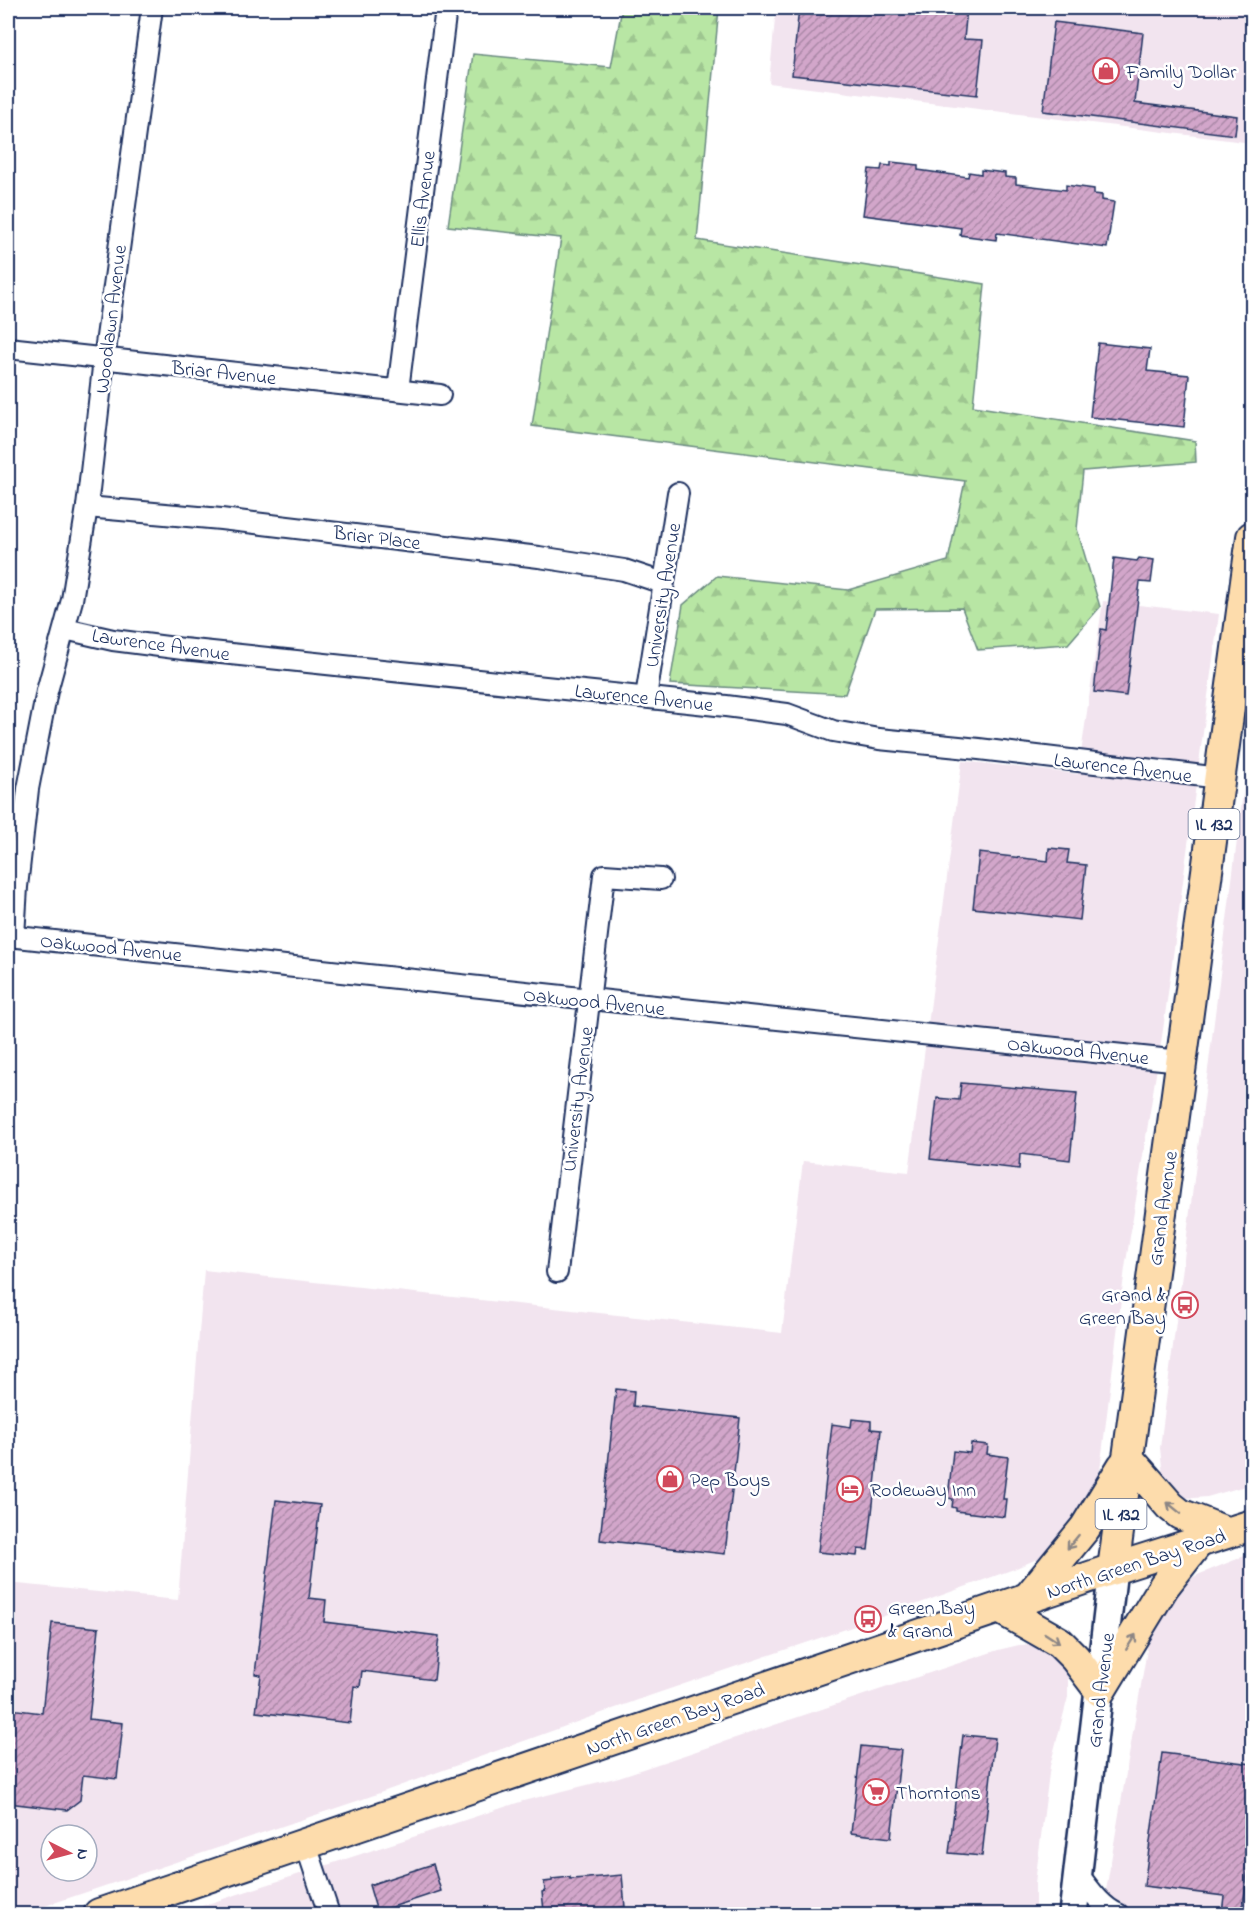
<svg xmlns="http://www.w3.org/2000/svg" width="1260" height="1922" font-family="'Indie Flower',sans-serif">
<defs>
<pattern id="forest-firs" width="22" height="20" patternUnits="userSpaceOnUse" patternTransform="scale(1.5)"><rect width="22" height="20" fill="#b8e6a4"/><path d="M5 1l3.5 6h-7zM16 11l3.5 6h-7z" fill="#9ec690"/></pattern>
<pattern id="building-hatch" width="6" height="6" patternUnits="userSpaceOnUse" patternTransform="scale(1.5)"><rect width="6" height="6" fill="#d2a6ca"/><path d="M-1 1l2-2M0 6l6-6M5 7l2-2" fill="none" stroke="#aa88a7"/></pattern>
</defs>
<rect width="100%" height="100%" fill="#fff"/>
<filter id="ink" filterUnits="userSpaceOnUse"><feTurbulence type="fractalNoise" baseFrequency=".0167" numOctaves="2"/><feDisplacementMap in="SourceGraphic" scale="12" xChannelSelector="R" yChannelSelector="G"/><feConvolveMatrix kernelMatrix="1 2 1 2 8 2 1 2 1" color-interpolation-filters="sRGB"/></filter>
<g filter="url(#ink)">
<g fill="#f2e4ef" fill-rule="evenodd">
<path d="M776 8H1252V143L769 83Z"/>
<path d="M1103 601 1219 614 1163 1030 1125 1268 1100 1470 1092 1499 1053 1552 1014 1569 890 1614 649 1696 363 1799 21 1914H8V1583L178 1600 204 1270 782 1333 803 1161 909 1172 962 761 1078 774ZM51 1835H87V1871H51Z"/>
<path d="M1252 722V1484L1207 1497 1193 1498 1179 1497 1163 1476 1160 1448Z"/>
<path d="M1252 1553V1914H1102L1149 1638 1170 1594 1195 1576Z"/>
<path d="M1039 1644 1062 1660 1068 1678V1697L1050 1766 1035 1883V1914H177L523 1801 619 1777 998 1650 1019 1645Z"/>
</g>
<path fill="url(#forest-firs)" stroke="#6a8a81" stroke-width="1.5" d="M622 8H719L697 240 985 284 973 406 1195 441 1196 462 1083 471 1077 529 1100 607 1068 644 978 650 962 608 875 609 845 694 670 684 683 605 717 576 848 590 948 561 965 481 532 426 561 238 448 226 473 54 611 67Z"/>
<g fill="url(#building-hatch)" stroke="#1b2f5e" stroke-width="1.5">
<path d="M799 8H967L964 39 983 40 977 95 792 75Z"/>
<path d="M1054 22 1143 33 1135 103 1237 116 1235 135 1043 111Z"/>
<path d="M891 162 918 165V170L968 177 969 172 981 174V170L1005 173V177L1016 178V184L1066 190V185L1094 189V194L1102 195V200L1114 202 1107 248 997 233 996 240 960 235 961 228 863 215 869 169 881 170 882 165 891 166Z"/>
<path d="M1098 343 1150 349 1147 371 1189 375 1184 427 1090 417Z"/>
<path d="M1114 558 1137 561 1139 558 1154 560 1151 583 1140 582 1126 696 1094 692 1101 629 1106 630Z"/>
<path d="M1049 848 1069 850 1067 863 1086 865 1080 920 973 908 979 853 1048 861Z"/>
<path d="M961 1083 1077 1093 1070 1160 1020 1154 1019 1169 930 1159 937 1098 959 1100Z"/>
<path d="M616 1389 634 1391 633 1406 740 1418 725 1554 600 1540Z"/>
<path d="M852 1419 871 1421V1429L881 1430 868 1550 858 1549 857 1556 818 1552 832 1424 851 1427Z"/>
<path d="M971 1443 988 1445 987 1454 1008 1457 1003 1499H1007L1005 1517 956 1511V1508L952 1507 953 1499 948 1498 953 1451 970 1453Z"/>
<path d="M276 1500 320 1505 309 1598 326 1600 324 1622 439 1636 434 1680 362 1671 360 1687 354 1686 350 1723 256 1712 261 1675 255 1674Z"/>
<path d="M52 1623 99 1628 89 1719 123 1723 117 1779 83 1775 80 1800 67 1810 8 1803V1735L10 1709 42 1713Z"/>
<path d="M963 1735 995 1738 982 1856 949 1853Z"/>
<path d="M861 1746 901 1750 891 1838 851 1833Z"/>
<path d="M1162 1753 1252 1764V1844H1251L1242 1914 1222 1913 1224 1896 1144 1886Z"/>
<path d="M433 1864 441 1891 377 1912 369 1885Z"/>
<path d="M622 1875 625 1907 589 1910 590 1914H546V1911H544L542 1892 545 1891 544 1882 552 1881V1879L570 1877V1879L588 1878Z"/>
</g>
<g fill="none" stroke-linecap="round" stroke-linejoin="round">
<defs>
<g id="minor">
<path d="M8 348 440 395"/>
<path d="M398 390 446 8"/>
<path d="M87 507 221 519 539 557 624 570 663 583"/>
<path d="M65 629 113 640 183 649 726 706 787 714 833 731 879 739 979 749 1220 778"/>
<path d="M646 697 678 493"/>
<path d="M8 936C398 981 790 1020 1181 1061"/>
<path d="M14 936 17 887 28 789 47 691 72 600 87 507 104 359 152 8"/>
<path d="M557 1272 604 875 661 879"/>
<path d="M306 1845 329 1914"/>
<path d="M1078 1874C1089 1888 1101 1907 1118 1914"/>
</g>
<path id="secondary" d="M1073 1914 1113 1569"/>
<g id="primary">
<path d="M1128 1458 1170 1506 1180 1514 1226 1532"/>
<path d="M1113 1569 1252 537"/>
<path d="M1027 1599 1085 1528 1123 1466"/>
<path d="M1001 1609 1059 1642 1075 1658 1100 1691 1164 1586 1199 1541"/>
<path d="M99 1914 1113 1569 1252 1525"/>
</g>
</defs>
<use href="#minor" stroke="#1b2f5e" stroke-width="24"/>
<use href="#secondary" stroke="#1b2f5e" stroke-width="32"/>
<use href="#primary" stroke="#1b2f5e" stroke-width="34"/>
<use href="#minor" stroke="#fff" stroke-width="20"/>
<use href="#secondary" stroke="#fff" stroke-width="27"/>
<use href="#primary" stroke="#fddcac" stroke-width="30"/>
</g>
<defs><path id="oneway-shaft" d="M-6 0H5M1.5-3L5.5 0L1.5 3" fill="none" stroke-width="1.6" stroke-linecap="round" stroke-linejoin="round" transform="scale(1.5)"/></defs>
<g stroke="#8c8685">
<use href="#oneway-shaft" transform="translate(1174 1508) rotate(-141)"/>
<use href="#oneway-shaft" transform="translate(1073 1542) rotate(129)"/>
<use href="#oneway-shaft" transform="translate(1052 1638) rotate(33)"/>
<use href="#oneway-shaft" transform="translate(1131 1642) rotate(-58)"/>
</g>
</g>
<defs>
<symbol id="shop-ring" viewBox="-11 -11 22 22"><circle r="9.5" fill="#fff" stroke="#d1495b" stroke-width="1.5"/><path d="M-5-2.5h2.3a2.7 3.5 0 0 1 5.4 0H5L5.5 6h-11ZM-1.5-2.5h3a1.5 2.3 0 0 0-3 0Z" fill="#d1495b"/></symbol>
<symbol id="bus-ring" viewBox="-11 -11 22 22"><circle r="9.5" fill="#fff" stroke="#d1495b" stroke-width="1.5"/><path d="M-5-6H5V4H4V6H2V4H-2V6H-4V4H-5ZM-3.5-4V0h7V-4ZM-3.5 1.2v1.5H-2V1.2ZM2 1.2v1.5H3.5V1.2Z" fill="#d1495b"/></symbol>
<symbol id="hotel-ring" viewBox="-11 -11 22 22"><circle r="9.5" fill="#fff" stroke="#d1495b" stroke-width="1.5"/><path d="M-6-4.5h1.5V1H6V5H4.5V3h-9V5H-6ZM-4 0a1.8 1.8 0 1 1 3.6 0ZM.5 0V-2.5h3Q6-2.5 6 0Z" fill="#d1495b"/></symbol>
<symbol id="supermarket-ring" viewBox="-11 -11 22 22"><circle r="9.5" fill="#fff" stroke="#d1495b" stroke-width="1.5"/><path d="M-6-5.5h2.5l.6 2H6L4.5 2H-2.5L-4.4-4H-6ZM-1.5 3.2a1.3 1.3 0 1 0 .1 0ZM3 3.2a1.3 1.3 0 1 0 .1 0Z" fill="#d1495b"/></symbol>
</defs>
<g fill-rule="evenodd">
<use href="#shop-ring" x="1091" y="56" width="30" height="30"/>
<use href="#bus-ring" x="1170" y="1290" width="30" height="30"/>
<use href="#shop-ring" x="655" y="1464" width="30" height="30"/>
<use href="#hotel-ring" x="835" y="1474" width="30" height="30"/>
<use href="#bus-ring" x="853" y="1604" width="30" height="30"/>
<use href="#supermarket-ring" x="861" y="1777" width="30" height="30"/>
</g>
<g text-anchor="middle" stroke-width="5" stroke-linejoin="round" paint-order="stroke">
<g fill="#fff" stroke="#5f6d8e" stroke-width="1.5">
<rect x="1188.5" y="809" width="51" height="30" rx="4.5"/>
<rect x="1095.5" y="1499" width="51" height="30" rx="4.5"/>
</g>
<g font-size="18" font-weight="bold" fill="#1b2f5e">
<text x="1214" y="830">IL 132</text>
<text x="1121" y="1520">IL 132</text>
</g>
<g font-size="20" fill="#1b2f5e" stroke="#fff" text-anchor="start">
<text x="1126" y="78">Family Dollar</text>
<text x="1166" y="1301" text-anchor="end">Grand &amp;<tspan x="1166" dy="23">Green Bay</tspan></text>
<text x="690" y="1486">Pep Boys</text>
<text x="870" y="1496">Rodeway Inn</text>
<text x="888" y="1614">Green Bay<tspan x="888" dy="23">&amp; Grand</tspan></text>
<text x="896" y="1799">Thorntons</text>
</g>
<g font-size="20" fill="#1b2f5e" stroke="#fff">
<text transform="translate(422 199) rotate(-83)" y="7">Ellis Avenue</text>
<text transform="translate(110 319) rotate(-83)" y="7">Woodlawn Avenue</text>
<text transform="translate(224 372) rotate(6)" y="7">Briar Avenue</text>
<text transform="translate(377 537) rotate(7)" y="7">Briar Place</text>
<text transform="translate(662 595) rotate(-81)" y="7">University Avenue</text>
<text transform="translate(161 644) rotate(8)" y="7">Lawrence Avenue</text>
<text transform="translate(644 697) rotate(6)" y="7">Lawrence Avenue</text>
<text transform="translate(1123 767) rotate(7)" y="7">Lawrence Avenue</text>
<text transform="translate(111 947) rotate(6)" y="7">Oakwood Avenue</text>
<text transform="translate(594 1001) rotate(6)" y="7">Oakwood Avenue</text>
<text transform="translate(1078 1050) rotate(6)" y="7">Oakwood Avenue</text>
<text transform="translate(577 1099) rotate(-83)" y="7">University Avenue</text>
<text transform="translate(1162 1208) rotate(-82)" y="7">Grand Avenue</text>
<text transform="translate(1136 1563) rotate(-18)" y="7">North Green Bay Road</text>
<text transform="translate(1100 1690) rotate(-83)" y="7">Grand Avenue</text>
<text transform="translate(675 1718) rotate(-19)" y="7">North Green Bay Road</text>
</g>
</g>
<rect width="1260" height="1922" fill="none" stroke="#fff" stroke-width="30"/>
<rect x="15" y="15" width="1230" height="1892" fill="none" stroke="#1b2f5e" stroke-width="2" filter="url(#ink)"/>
<g transform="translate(69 1853) rotate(96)"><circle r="28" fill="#ffffff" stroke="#a4acbf" stroke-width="1.5"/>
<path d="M0-4.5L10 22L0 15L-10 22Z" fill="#d1495b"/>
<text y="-9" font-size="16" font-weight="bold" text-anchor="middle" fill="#1b2f5e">N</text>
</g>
</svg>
